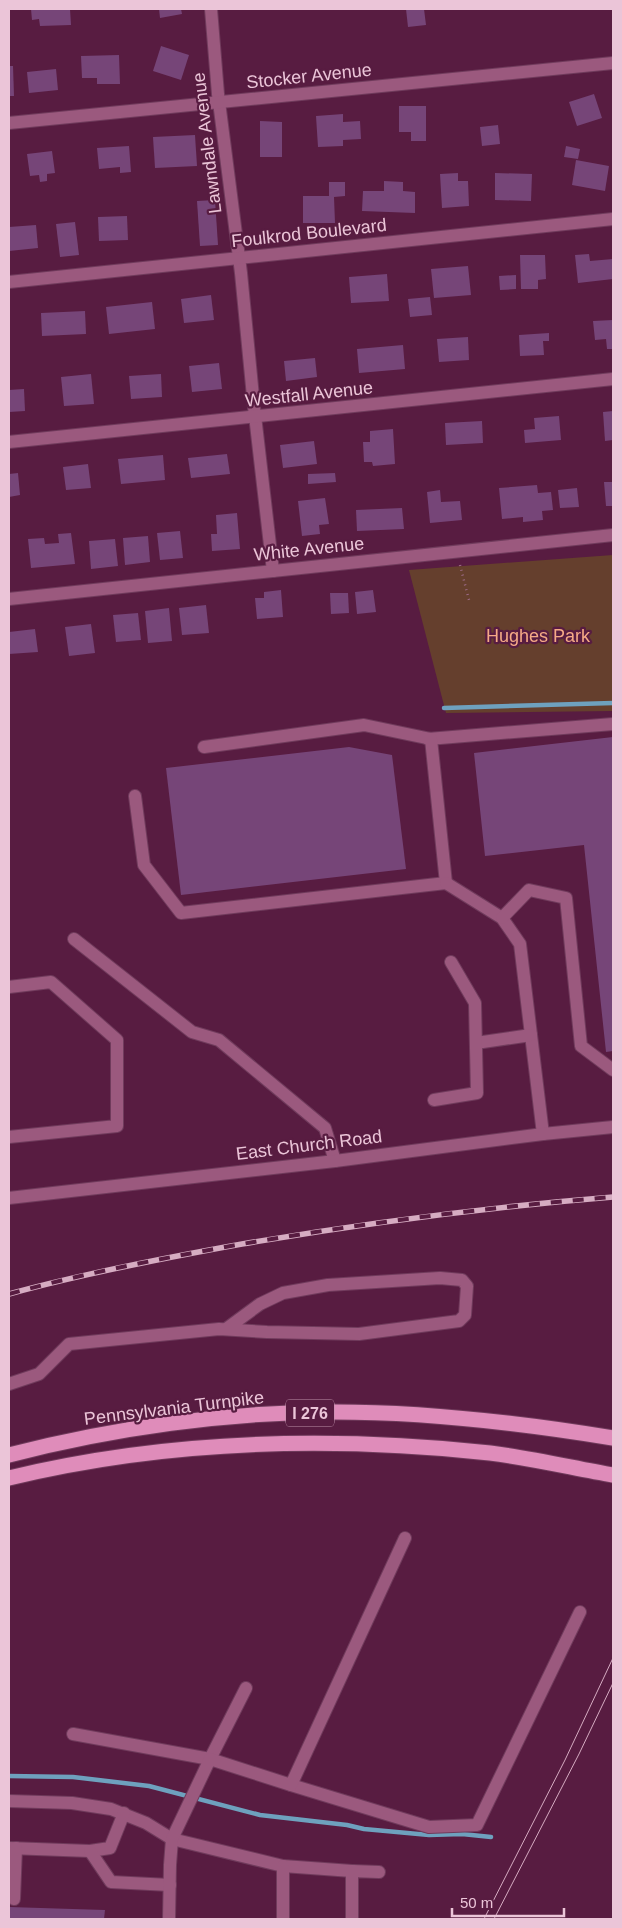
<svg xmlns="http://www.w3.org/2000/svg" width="622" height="1928" font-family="Helvetica,sans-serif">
<rect width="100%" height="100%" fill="#581c41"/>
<path fill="#653f2d" d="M613 555V711L446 713 409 570Z"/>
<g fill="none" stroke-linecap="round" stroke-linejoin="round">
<g stroke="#6ea1be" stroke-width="4.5">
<path d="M444 708 613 703"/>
<path d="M9 1776 73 1777 149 1786 260 1815 347 1825 364 1829 429 1835 462 1834 491 1837"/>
</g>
</g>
<g fill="#764578">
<path d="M31 9H70L71 25 40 26 39 19 32 20Z"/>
<path d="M159 9H181L182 14 160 18Z"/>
<path d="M406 9H424L426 25 408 27Z"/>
<path d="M161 46 189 55 181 80 153 71Z"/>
<path d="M119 55 120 84H97V78H82L81 56Z"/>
<path d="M9 66H13L14 96H9Z"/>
<path d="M56 69 58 90 29 93 27 72Z"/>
<path d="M594 94 602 118 577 126 569 102Z"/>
<path d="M399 106H426V141H411V132H399Z"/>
<path d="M343 114V122L360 121 361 139 343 140V146L318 147 316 116Z"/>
<path d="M260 121 282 122V157H260Z"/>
<path d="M498 125 500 144 482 146 480 127Z"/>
<path d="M195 135 197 166 155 168 153 137Z"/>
<path d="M129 146 131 172 120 173V167L99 169 97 148Z"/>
<path d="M566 146 580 149 578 159 564 157Z"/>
<path d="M52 151 55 173 47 174V181L40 182 39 175 30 176 27 154Z"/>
<path d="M576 160 609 166 605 191 572 185Z"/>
<path d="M458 173V181H468L469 206 442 208 440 174Z"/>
<path d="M495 173 532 174 531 201 495 200Z"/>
<path d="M384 181 403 182V191L415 192V213L362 211 363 191H384Z"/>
<path d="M329 182H345V196L334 197 335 223H303V196H329Z"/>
<path d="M215 200 218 245 200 246 197 201Z"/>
<path d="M127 216 128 240 99 241 98 217Z"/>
<path d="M75 222 79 255 60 257 56 224Z"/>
<path d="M36 225 38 248 9 251V227Z"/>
<path d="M589 254 590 261 613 259V279L578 283 575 255Z"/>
<path d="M520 255H545L546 279 538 280V289H521Z"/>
<path d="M468 266 471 295 434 298 431 269Z"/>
<path d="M387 274 389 301 351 303 349 277Z"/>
<path d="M516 275V289L500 290 499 276Z"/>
<path d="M211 295 214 320 184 323 181 299Z"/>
<path d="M430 297 432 315 410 317 408 299Z"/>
<path d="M152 302 155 329 109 334 106 307Z"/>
<path d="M85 311 86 334 42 336 41 313Z"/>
<path d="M613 320V349H607L606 339 595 340 593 321Z"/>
<path d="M549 333V341H543L544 355 520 356 519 335Z"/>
<path d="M468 337 469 360 439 362 437 339Z"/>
<path d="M403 345 405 369 359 373 357 349Z"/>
<path d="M315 358 317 377 286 381 284 361Z"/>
<path d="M219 363 222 389 192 392 189 366Z"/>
<path d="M91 374 94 404 64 406 61 377Z"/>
<path d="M161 374 162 397 131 399 129 376Z"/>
<path d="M24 389 25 411 9 412V390Z"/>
<path d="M613 411V440L605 441 603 412Z"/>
<path d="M559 416 561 440 525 443 524 430 535 429 534 418Z"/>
<path d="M482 421 483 443 446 445 445 423Z"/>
<path d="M393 429 395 464 373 466 372 462H364L363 442H370V431Z"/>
<path d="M314 441 317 464 283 468 280 445Z"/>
<path d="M227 454 230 474 191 478 188 458Z"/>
<path d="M163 455 165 480 121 484 118 459Z"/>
<path d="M88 464 91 488 66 490 63 467Z"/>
<path d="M18 473 20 495 9 497V474Z"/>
<path d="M335 473 336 482 308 484V474Z"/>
<path d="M604 482H613V506H606Z"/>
<path d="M537 485 538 493 551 492 553 510 542 511 543 520 523 522V517L502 519 499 488Z"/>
<path d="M577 488 579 507 560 508 558 490Z"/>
<path d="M440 490 441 502 460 501 462 520 430 523 427 492Z"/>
<path d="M325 498 329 524 319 525 320 534 302 536 298 501Z"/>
<path d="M402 508 404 529 357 531 356 510Z"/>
<path d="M237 513 240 549 212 551 211 534H217L216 515Z"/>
<path d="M180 531 183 558 160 560 157 533Z"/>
<path d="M71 533 75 564 31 568 28 539 44 538 45 544 59 543 58 534Z"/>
<path d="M148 536 150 562 125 565 123 538Z"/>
<path d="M115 539 118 566 91 569 89 541Z"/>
<path d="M281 590 283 617 257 619 255 598H264V592Z"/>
<path d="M373 590 376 612 357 614 355 592Z"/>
<path d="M330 593H348L349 613 331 614Z"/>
<path d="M206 605 209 633 182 635 179 608Z"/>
<path d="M169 608 172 641 148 643 145 611Z"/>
<path d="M138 613 141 640 116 642 113 615Z"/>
<path d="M91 624 95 653 69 656 65 627Z"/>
<path d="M35 629 38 652 9 654V632Z"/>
<path d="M613 737V1051L606 1052 584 845 485 856 474 753Z"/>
<path d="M349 747 392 755 406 869 181 895 166 768Z"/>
<path d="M9 1907 105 1910 104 1919H9Z"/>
</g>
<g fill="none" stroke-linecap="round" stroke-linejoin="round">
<defs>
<g id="minor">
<path d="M211 9 218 94 241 273 254 407 273 571"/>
<path d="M9 123 613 63"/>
<path d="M9 282 613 219"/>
<path d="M9 442 613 379"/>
<path d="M9 599 613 535"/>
<path d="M428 739 613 724"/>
<path d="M135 796 144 865 181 913 446 883 431 739 364 725 204 747"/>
<path d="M446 883 502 918 520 944 543 1134"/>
<path d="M502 918 529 890 566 898 581 1046 613 1070"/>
<path d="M74 939 192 1032 219 1040 325 1128 335 1161"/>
<path d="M9 987 51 982 117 1040V1126L9 1137"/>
<path d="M476 1043 531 1035"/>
<path d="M434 1100 477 1093 475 1003 451 962"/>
<path d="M9 1198 335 1161 543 1134 613 1127"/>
<path d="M9 1384 39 1374 69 1344 219 1329 267 1332 359 1334 459 1321 465 1315 467 1286 462 1280 440 1278 328 1285 283 1293 260 1304 226 1329"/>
<path d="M73 1734 210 1759 246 1688"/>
<path d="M291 1785 429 1827 477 1825 580 1612"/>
<path d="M9 1801 72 1803 111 1809 146 1823 172 1839 283 1866 352 1871"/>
<path d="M9 1848 90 1851 110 1848 124 1813"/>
<path d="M90 1851 111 1882 170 1885"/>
<path d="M283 1866V1919"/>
<path d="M14 1899 16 1848"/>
<path d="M169 1919 170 1865 172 1839 210 1759 291 1785 405 1538"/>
<path d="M352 1919V1871L379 1872"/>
</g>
<g id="highway">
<path d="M9 1455C113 1428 227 1412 335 1412 428 1412 521 1423 613 1438"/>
<path d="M9 1478C166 1440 330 1436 490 1453 531 1458 573 1468 613 1475"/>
</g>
</defs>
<use href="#minor" stroke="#703b5c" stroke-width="14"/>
<use href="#highway" stroke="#703b5c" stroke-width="17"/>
<path stroke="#9c6a86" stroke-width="2.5" stroke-dasharray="1 4" stroke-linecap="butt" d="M460 565 469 600"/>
<use href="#minor" stroke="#9b597e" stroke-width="12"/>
<use href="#highway" stroke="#df8cba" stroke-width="15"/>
<g stroke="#d6acc2" stroke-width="1">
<path d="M484 1919 565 1760 613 1658"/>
<path d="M494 1919 579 1754 613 1683"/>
</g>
<defs>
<path id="rail" d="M9 1294C85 1273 164 1258 242 1244 365 1223 489 1207 613 1197"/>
</defs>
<use href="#rail" stroke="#d6acc2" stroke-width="5.5"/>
<use href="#rail" stroke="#581c41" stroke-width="4" stroke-dasharray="11" stroke-linecap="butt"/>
</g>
<g text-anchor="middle" stroke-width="4.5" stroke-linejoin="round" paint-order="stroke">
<rect fill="#581c41" stroke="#bf92ab" stroke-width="1" x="286" y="1399.5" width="48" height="27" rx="4"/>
<g font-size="16" font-weight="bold" fill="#ebc5d8">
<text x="310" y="1419">I 276</text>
</g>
<g font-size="18" fill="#ebc5d8" stroke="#581c41">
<text transform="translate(309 76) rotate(-6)" y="6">Stocker Avenue</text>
<text transform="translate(207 143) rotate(-97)" y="6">Lawndale Avenue</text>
<text transform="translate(309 233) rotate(-6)" y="6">Foulkrod Boulevard</text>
<text transform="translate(309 394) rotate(-6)" y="6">Westfall Avenue</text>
<text transform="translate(309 549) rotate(-6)" y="6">White Avenue</text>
<text transform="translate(309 1145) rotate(-7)" y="6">East Church Road</text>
<text transform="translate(174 1408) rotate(-7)" y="6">Pennsylvania Turnpike</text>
</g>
<g font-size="18" fill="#f5aa86" stroke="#581c41">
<text x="538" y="642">Hughes Park</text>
</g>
</g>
<rect width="622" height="1928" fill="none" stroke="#ebc5d8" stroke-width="20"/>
<path d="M452 1908v8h112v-8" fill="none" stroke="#ebc5d8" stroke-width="2.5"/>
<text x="460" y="1908" font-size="15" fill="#ebc5d8" stroke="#581c41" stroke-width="4" paint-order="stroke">50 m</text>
</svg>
